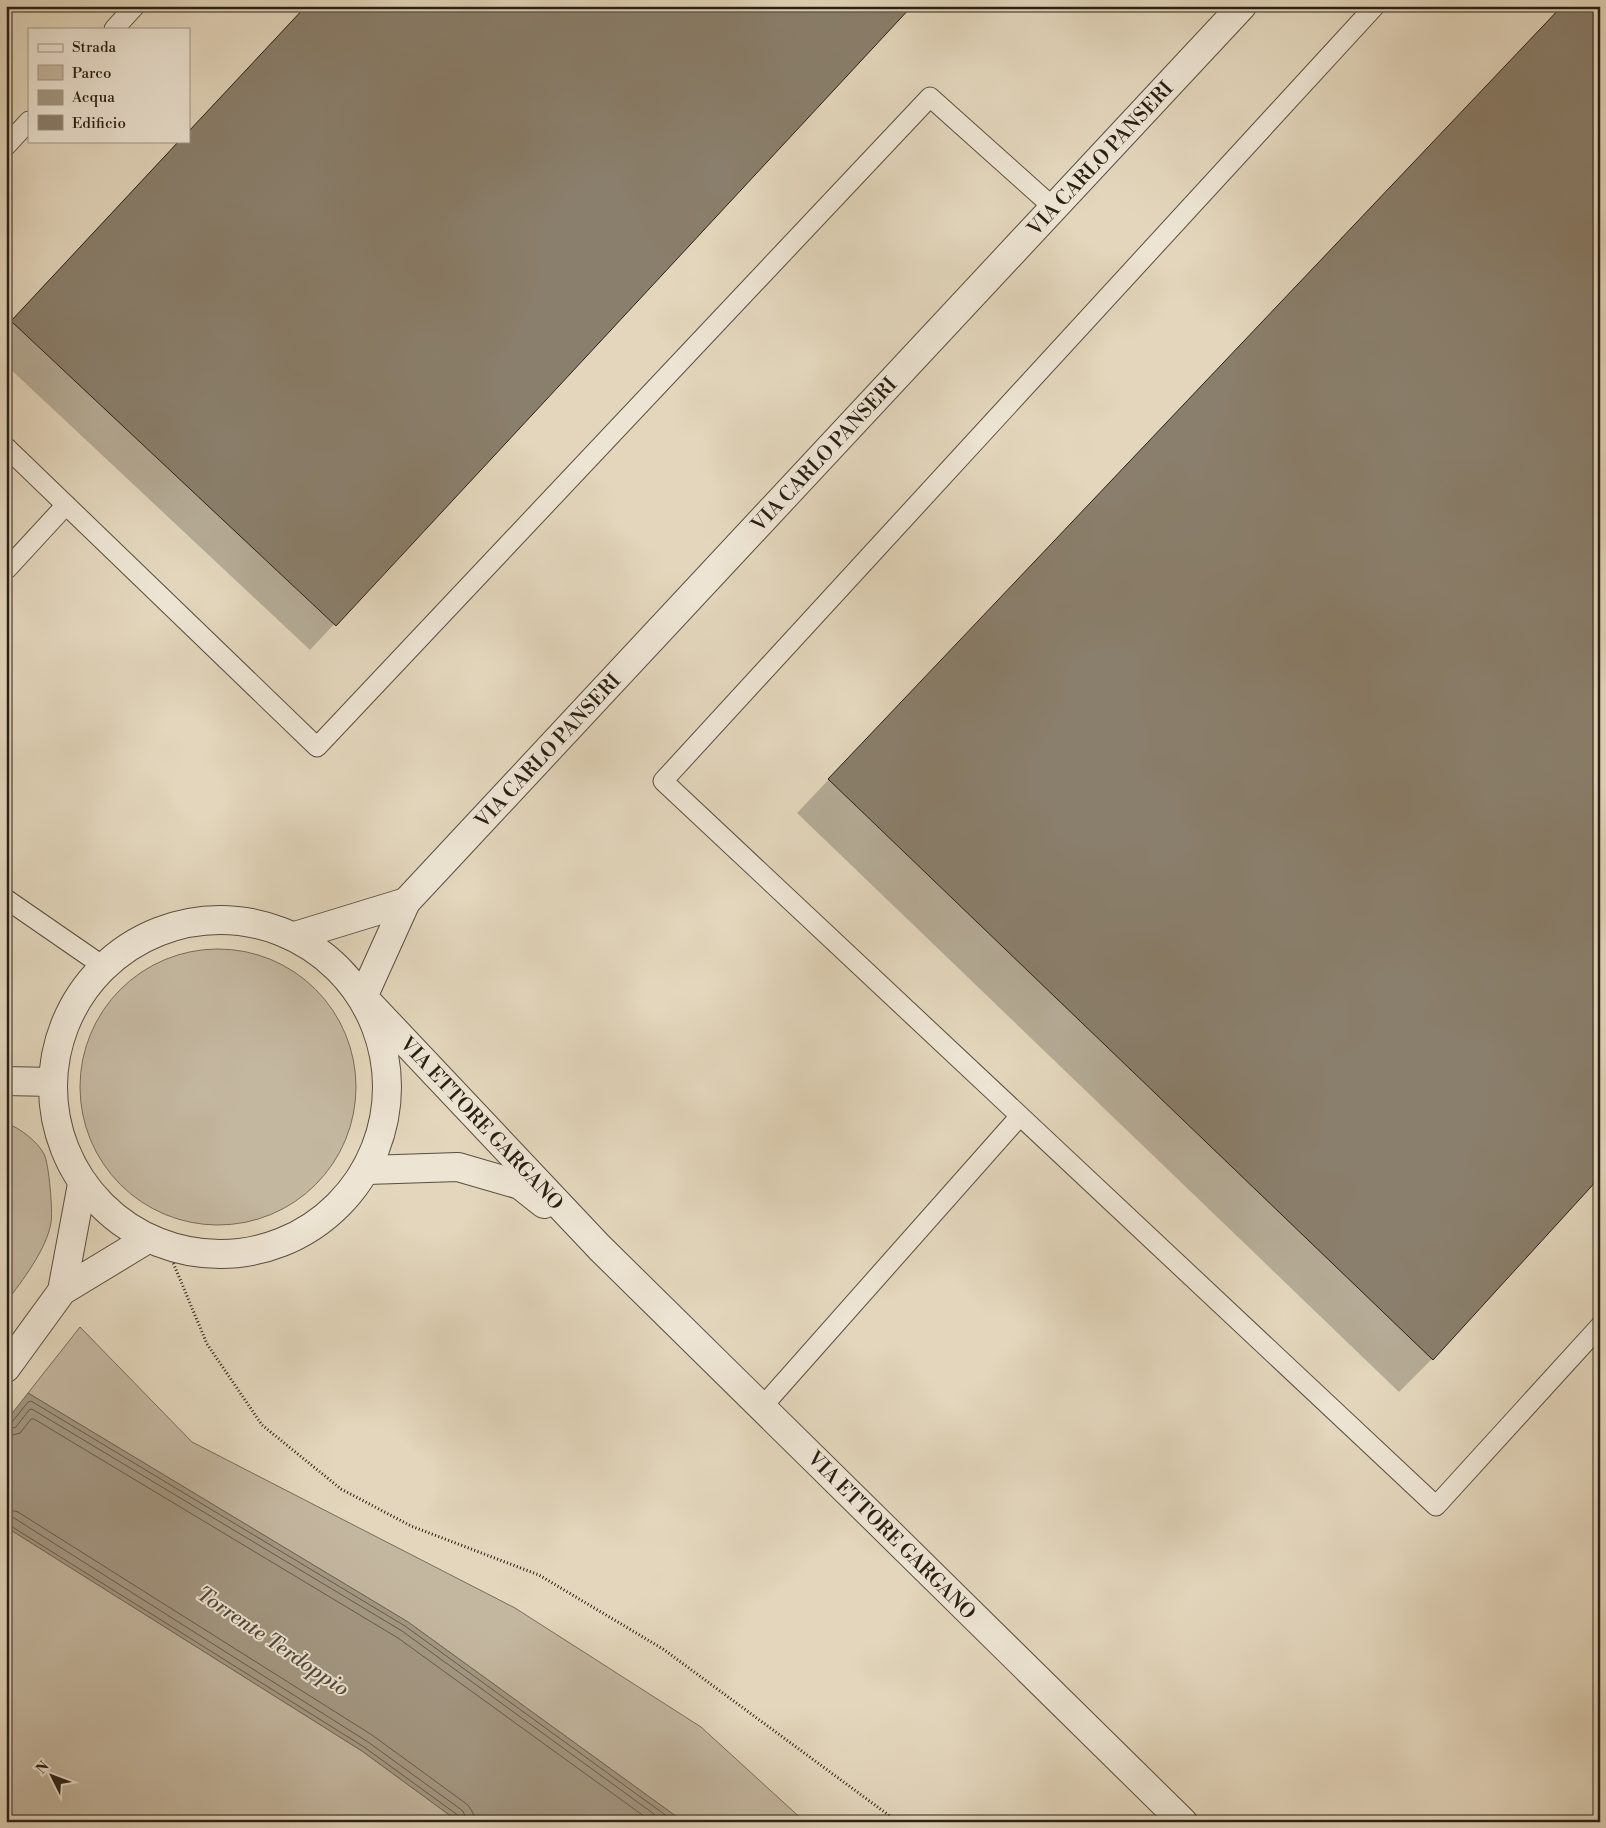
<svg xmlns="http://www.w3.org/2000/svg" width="1606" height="1828" font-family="'Libre Bodoni',serif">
<rect width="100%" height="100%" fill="#e3d6bc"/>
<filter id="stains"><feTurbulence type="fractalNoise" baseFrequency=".004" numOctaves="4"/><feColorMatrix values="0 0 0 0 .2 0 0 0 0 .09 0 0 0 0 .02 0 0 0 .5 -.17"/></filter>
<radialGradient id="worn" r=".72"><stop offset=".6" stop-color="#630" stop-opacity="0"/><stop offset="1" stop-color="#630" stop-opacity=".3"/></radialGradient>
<g fill="#c4b7a0" stroke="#776c5a">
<circle cx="218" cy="1087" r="138"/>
<path d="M6 1123C20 1128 37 1141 44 1154 49 1163 53 1212 51 1223 46 1250 23 1280 6 1302Z"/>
<path d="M80 1327 192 1442 515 1608 701 1727 805 1822H684L408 1622 28 1393Z"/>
<path d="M6 1527 362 1751 459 1822H6Z"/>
</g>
<path fill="#a49883" stroke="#736857" d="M28 1393 408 1622 684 1822H459L362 1751 6 1527V1421Z"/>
<g fill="#0003">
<path d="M306 6H911L310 650 6 365V326L179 141H189V131Z"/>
<path d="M1562 6H1600V1176L1432 1359 1399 1392 797 813Z"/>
</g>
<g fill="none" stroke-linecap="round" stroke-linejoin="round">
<g stroke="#675c4c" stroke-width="1">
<path d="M6 1424 12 1422 28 1402 31 1401 405 1626 675 1822"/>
<path d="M6 1430 16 1427 29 1410 32 1409 402 1631 665 1822"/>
<path d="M6 1437 20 1433 31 1419H34L398 1638 652 1822"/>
<path d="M6 1509 18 1512 372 1735 468 1805 473 1813 475 1822"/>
<path d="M6 1516 14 1518 368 1742 463 1811 467 1822"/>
<path d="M6 1523 364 1747 459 1816 461 1822"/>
</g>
</g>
<g fill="#8a7f6c" stroke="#2a2015">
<path d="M306 6H912L336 626 11 321 179 141H189V131Z"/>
<path d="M1562 6H1600V1177L1433 1360 828 779Z"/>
</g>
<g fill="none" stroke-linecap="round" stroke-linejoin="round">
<defs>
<g id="service">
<path d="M1375 6 663 781 1436 1506 1600 1326"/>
<path d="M114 29 135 6"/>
<path d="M6 146 29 121"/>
<path d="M6 447 317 747 930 97 1054 208"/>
<path d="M6 570 66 505"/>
<path d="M6 899 103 966"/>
<path d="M762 1407 1020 1116"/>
</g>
<g id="minor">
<circle cx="220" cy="1087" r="167"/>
<path d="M295 936 406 902"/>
<path d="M6 1081 52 1082"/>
<path d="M367 1170 458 1167 520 1185 544 1204"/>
<path d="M62 1291 82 1184"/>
<path d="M6 1368 62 1291 146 1240"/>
<path id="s1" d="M1183 1822 600 1248 363 997 406 902 1242 6"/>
</g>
</defs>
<use href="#service" stroke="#584e3f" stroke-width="21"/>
<use href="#minor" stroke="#584e3f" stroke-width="30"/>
<path stroke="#2a2015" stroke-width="3" stroke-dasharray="1 2.5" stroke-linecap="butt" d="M172 1260 207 1344 262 1425 341 1489 411 1526 539 1575 663 1649 898 1822"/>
<use href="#service" stroke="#ede4d3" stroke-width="19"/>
<use href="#minor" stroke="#ede4d3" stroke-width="28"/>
</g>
<g text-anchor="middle" stroke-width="4" stroke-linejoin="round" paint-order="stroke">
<g font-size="20" fill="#2a2015" stroke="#ede4d3">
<text dy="7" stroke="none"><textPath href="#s1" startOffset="2285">VIA CARLO PANSERI</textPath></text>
<text dy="7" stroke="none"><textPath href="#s1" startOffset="1880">VIA CARLO PANSERI</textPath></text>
<text dy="7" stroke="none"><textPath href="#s1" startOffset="1475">VIA CARLO PANSERI</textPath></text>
<text transform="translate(482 1123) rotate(47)" y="7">VIA ETTORE GARGANO</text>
<text transform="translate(892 1535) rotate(45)" y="7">VIA ETTORE GARGANO</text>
</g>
<g font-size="21" font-style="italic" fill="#554a3c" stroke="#ede4d3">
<text transform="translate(273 1641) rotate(34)" y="7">Torrente Terdoppio</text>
</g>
</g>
<rect width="1606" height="1828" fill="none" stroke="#e3d6bc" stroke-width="25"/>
<rect x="8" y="8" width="1591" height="1813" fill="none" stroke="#2a2015" stroke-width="2.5"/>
<rect x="12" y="12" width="1581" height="1803" fill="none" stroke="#2a2015"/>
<rect x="28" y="28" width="162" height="115" fill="#ede4d3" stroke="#9f9687"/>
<rect x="38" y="44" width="25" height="8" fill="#ede4d3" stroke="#9f9687"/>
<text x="72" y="52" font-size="15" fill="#2a2015">Strada</text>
<rect x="38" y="65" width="25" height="15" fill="#c4b7a0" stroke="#9f9687"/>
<text x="72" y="78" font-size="15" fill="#2a2015">Parco</text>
<rect x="38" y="90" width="25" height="15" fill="#a49883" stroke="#9f9687"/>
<text x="72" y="102" font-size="15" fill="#2a2015">Acqua</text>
<rect x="38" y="115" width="25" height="15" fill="#8a7f6c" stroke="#9f9687"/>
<text x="72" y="128" font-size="15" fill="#2a2015">Edificio</text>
<g transform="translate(52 1776) rotate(312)" stroke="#ede4d3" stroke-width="4" paint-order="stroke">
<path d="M0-4L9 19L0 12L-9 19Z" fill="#2a2015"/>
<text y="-8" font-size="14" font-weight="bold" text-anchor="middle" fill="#2a2015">N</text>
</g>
<rect width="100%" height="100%" filter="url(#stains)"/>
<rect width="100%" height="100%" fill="url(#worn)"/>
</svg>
